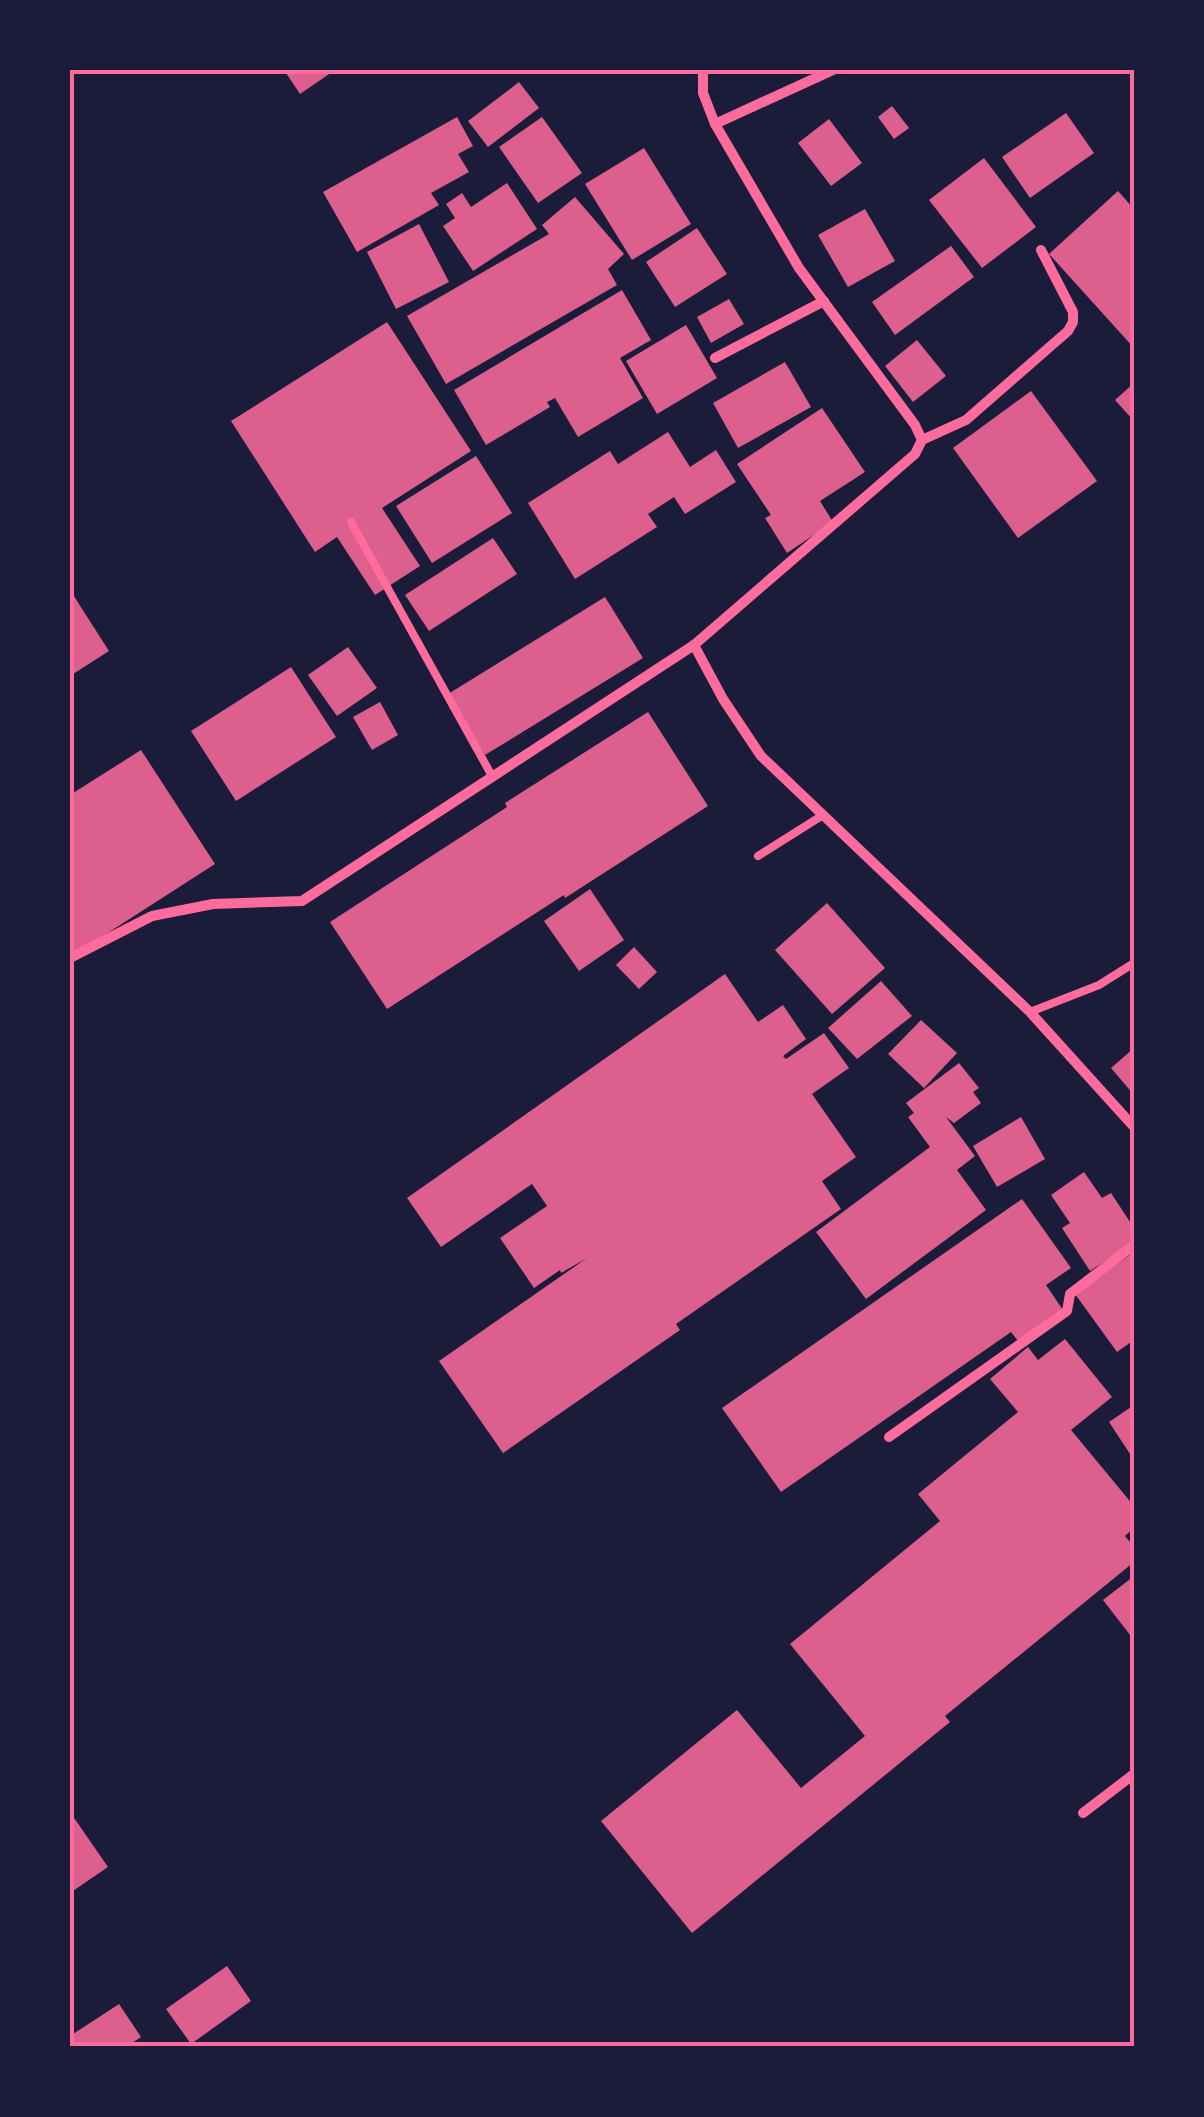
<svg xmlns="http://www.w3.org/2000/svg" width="1204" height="2117" font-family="Ubuntu,sans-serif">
<rect width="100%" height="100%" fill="#1b1b3a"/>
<g fill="#dd5f8e">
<path d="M284 70H335L300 94Z"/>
<path d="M519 82 539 108 488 147 468 121Z"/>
<path d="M892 106 909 128 894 139 878 117Z"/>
<path d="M1066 113 1094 153 1030 198 1002 157Z"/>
<path d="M457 117 473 146 458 154 469 172 431 193 439 205 357 252 323 192Z"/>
<path d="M542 117 582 173 538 203 499 147Z"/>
<path d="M829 119 862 163 831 186 798 143Z"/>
<path d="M644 148 691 224 632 260 585 184Z"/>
<path d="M984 158 1036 227 982 268 929 200Z"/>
<path d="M507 183 537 229 473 271 443 226 455 218 446 204 462 193 471 207Z"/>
<path d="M1118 191 1134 209V348L1049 254Z"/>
<path d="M575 197 624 254 608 269 617 285 446 384 407 316 549 234 542 225Z"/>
<path d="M865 209 895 261 848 287 818 235Z"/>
<path d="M419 224 449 282 396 309 367 252Z"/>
<path d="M697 228 727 274 675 307 646 262Z"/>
<path d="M951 246 974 277 895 335 872 302Z"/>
<path d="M622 290 651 340 620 358 643 398 578 437 555 398 547 402 550 407 486 445 454 390Z"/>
<path d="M729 299 744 324 711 343 697 317Z"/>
<path d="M387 322 471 451 382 508 420 566 375 595 337 537 315 552 231 421Z"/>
<path d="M686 325 717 378 657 414 626 361Z"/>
<path d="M917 340 946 376 913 402 885 366Z"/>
<path d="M785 362 811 407 738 448 713 403Z"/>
<path d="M1134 383V421L1115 400Z"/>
<path d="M1031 391 1097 481 1018 538 953 448Z"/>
<path d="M822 408 865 472 820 501 833 522 787 553 765 518 771 515 737 464Z"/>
<path d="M668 432 690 467 716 450 736 482 685 514 674 497 648 514 657 527 575 579 528 503 610 451 618 464Z"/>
<path d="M476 456 512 513 432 563 396 506Z"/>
<path d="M493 538 517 574 429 631 405 595Z"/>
<path d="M70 590 109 651 70 676Z"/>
<path d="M605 597 643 658 485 755 448 694Z"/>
<path d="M348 647 377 688 337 716 308 675Z"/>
<path d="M291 667 336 737 236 801 191 731Z"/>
<path d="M380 702 398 735 372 750 353 717Z"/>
<path d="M648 712 708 806 565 898 564 895 387 1009 330 922 507 807 505 803Z"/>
<path d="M141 750 215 864 72 956 70 795Z"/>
<path d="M590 889 624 940 579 971 544 921Z"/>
<path d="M827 903 885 968 832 1014 775 950Z"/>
<path d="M634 947 657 972 639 989 616 965Z"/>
<path d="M725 974 758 1022 783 1005 806 1039 783 1056 786 1059 824 1033 849 1068 812 1094 856 1157 822 1181 841 1209 676 1324 680 1330 503 1453 439 1361 587 1258 561 1273 560 1270 534 1288 500 1238 547 1206 532 1184 441 1247 407 1198Z"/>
<path d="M881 981 912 1016 857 1059 828 1028Z"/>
<path d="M921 1020 957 1053 924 1088 888 1054Z"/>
<path d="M1134 1048V1095L1111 1068Z"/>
<path d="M959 1063 979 1088 973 1092 981 1103 954 1123 946 1117 975 1156 957 1170 986 1210 866 1299 816 1232 930 1147 908 1117 914 1113 906 1103Z"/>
<path d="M1021 1117 1045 1159 997 1187 973 1146Z"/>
<path d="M1084 1172 1102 1198 1111 1193 1134 1228V1242L1090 1271 1062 1228 1070 1223 1051 1195Z"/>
<path d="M1022 1199 1071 1268 1046 1285 1063 1310 1018 1341 1011 1332 781 1492 722 1408Z"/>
<path d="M1134 1252V1340L1117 1352 1075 1294Z"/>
<path d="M1065 1339 1112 1397 1071 1430 1134 1506V1528L1125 1536 1134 1547V1562L945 1716 950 1722 692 1933 601 1821 737 1710 801 1788 865 1736 790 1644 940 1521 918 1494 1018 1412 990 1379 1028 1347 1038 1360Z"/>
<path d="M1134 1405V1460L1109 1422Z"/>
<path d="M1134 1576V1640L1103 1600Z"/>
<path d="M70 1812 108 1867 70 1893Z"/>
<path d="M227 1966 251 2001 191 2044 166 2009Z"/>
<path d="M119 2004 141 2037 126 2047H70V2036Z"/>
</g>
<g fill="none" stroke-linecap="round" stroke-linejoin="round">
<path stroke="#ff6b9d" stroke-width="6" d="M587 71V70"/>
<g stroke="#ff6b9d" stroke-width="8">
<path d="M351 522 492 776"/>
<path d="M758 856 823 815"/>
<path d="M1030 1012 1099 985 1134 963"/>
</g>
<g stroke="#ff6b9d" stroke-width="10">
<path d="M715 124 833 70"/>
<path d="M715 358 824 301"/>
<path d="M922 440 966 420 1068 331 1073 322V312L1041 250"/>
<path d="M694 645 723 699 761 756 1030 1012 1134 1127"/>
<path d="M70 958 152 916 213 904 302 901 694 645 915 454 922 440 915 425 799 268 715 124 703 93V70"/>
<path d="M889 1437 1067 1311 1070 1294 1134 1245"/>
<path d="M1083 1813 1134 1774"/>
</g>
</g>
<rect width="1204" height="2117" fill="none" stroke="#1b1b3a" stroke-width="145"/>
<rect x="72" y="72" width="1060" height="1972" fill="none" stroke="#ff6b9d" stroke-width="4"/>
</svg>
